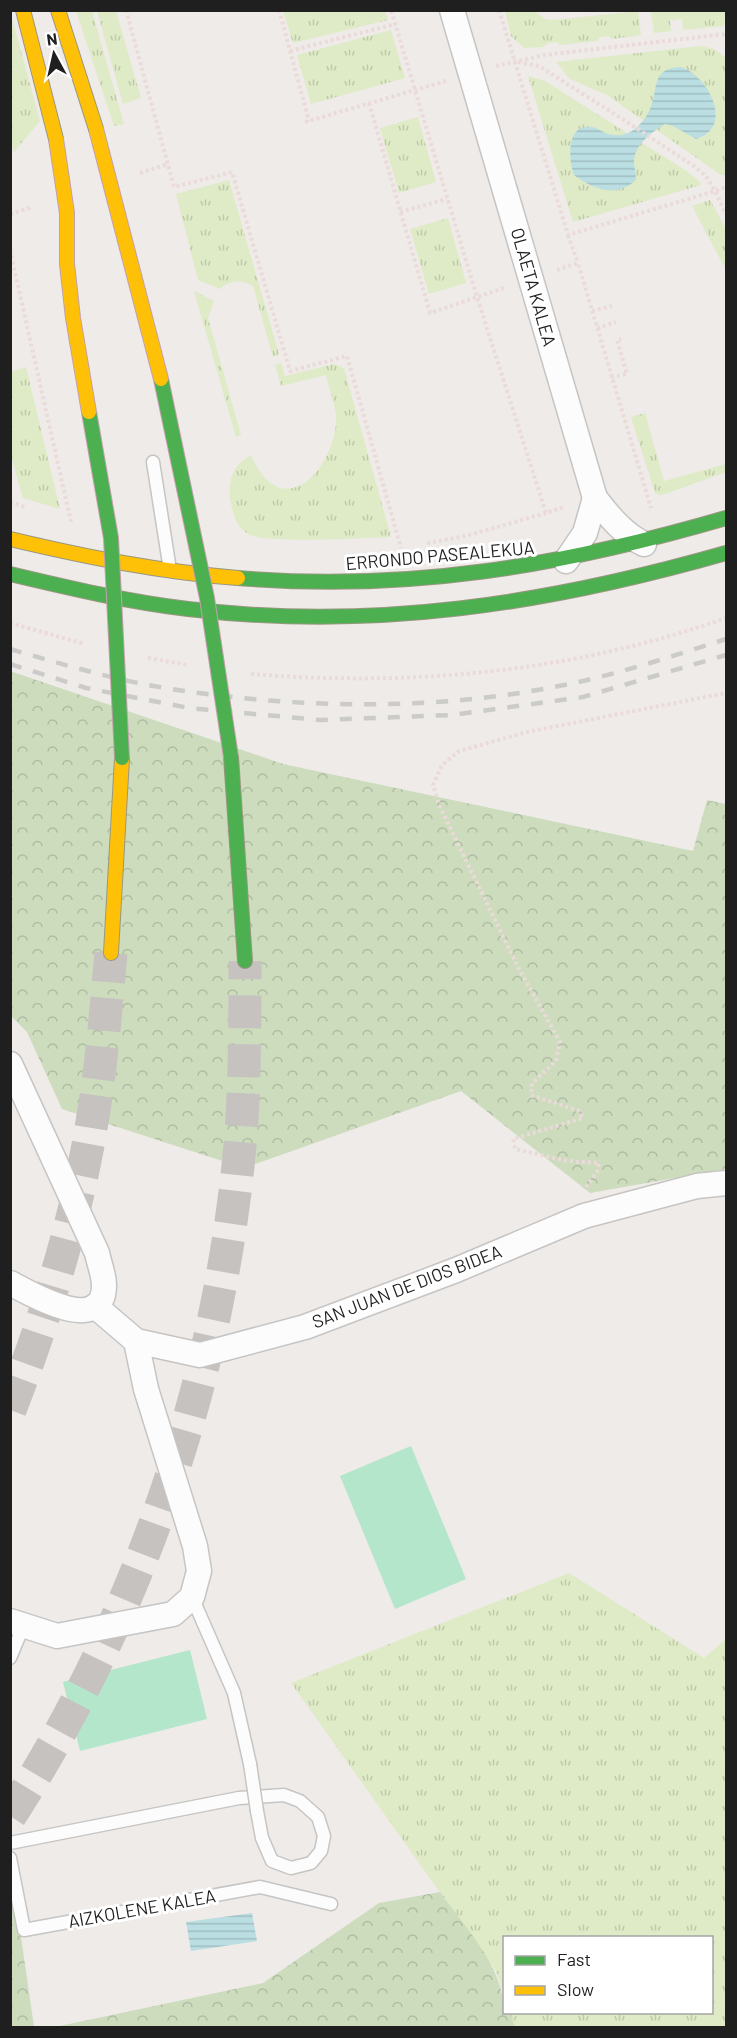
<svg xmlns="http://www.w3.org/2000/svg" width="737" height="2038" font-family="Barlow,sans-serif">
<defs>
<pattern id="grass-tufts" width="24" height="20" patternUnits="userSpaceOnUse" patternTransform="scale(1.5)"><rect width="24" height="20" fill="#dfebc6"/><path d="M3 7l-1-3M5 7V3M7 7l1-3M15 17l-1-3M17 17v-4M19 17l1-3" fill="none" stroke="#bfc9aa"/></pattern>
<pattern id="forest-crowns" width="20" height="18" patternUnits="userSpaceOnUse" patternTransform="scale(1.5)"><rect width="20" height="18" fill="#ccdcbd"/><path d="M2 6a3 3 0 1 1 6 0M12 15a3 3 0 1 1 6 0" fill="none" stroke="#afbca2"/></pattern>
<pattern id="water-rules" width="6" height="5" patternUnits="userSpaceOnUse" patternTransform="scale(1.5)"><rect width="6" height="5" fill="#bbdee2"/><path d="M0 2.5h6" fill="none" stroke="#a0bec1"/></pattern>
</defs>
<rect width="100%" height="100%" fill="#eeebe8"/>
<g fill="url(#grass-tufts)">
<path d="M10 11 40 121 14 152 10 137Z"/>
<path d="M76 11H92L124 124 114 126Z"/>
<path d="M97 11H116L141 98 123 104Z"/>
<path d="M283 11H385L388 20 293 43Z"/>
<path d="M505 11H535L545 19 554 20 638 11 641 35 612 39 608 36 600 37 597 41 560 45 557 42 547 43 544 47 524 48 511 36Z"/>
<path d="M651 11H726L724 26 683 30 682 19 670 20 671 31 654 33Z"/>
<path d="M391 30 405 78 311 104 297 55Z"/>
<path d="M701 46 714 49 726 58V175H721L607 95 570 79 556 62Z"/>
<path d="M528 76 545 81 688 172 700 182 701 185 573 222Z"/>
<path d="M418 117 436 182 399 193 380 128Z"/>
<path d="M229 180 279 354 273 357 253 286C242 279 229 280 220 289L198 280 176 194Z"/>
<path d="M710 200 726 229V270L692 206Z"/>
<path d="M448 218 466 283 429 294 410 229Z"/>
<path d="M194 291 214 301 208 318 241 435 236 437Z"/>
<path d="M281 363 285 376 334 364 344 368 391 537C367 538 264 544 248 534 235 526 232 511 230 497 228 478 234 465 251 455 280 522 329 477 336 425 338 410 329 390 326 375L281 386 275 365Z"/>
<path d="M26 367 60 509 23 498 11 456V372Z"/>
<path d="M645 413 664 481 726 464V472L668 493 660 495 655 493 631 417Z"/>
<path d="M569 1573 704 1658 726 1639V2027H515L510 2013 712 2012V1938H504V1996L496 1971 291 1683Z"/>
</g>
<g fill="url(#forest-crowns)">
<path d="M10 671 283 764 693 851 707 800 726 804V1169L590 1193 461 1091 244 1168 62 1109 27 1032 11 1016Z"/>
<path d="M11 1867 34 2027H11Z"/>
<path d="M440 1892C465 1928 504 1966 504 2012L510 2013 515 2027H55L263 1983 379 1903Z"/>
</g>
<g fill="#b3e6ca">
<path d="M411 1446 466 1579 395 1609 340 1476Z"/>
<path d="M190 1650 207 1719 80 1751 63 1682Z"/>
</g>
<g fill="url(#water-rules)">
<path d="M681 67C709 76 735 128 696 139L673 126 665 124C652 132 635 144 634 161 634 167 636 173 636 180 616 198 594 190 574 175 569 161 565 124 591 127 597 127 602 132 608 134 626 139 638 129 647 115 661 94 647 68 681 67Z"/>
<path d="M252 1913 257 1941 191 1951 186 1922Z"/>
</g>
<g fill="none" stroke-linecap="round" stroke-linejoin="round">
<g stroke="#c5c2c0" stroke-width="33" stroke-dasharray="33 16" stroke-linecap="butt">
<path d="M10 1410C47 1314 77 1217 93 1116 102 1062 106 1008 111 953"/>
<path d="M10 1816C141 1613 221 1374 241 1134 245 1076 245 1019 245 961"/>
</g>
<defs>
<g id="lane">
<path d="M153 462 170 570"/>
<path d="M192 1597 234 1693 250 1764"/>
<path d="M10 1658 23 1627"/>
<path d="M10 1843 239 1798 284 1795 300 1801 318 1817 324 1836 321 1851 311 1863 291 1868 272 1861 262 1838 257 1811"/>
<path d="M10 1858 24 1930 260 1887 331 1904"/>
</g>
<g id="street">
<path d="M452 10 595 498C609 516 623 534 644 544"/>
<path d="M566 561 585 533 595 498"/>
<path d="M10 1064 97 1253C99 1263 104 1275 104 1285 104 1337 31 1294 10 1283"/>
<path d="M95 1306 136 1341 200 1355 305 1327 456 1270 584 1216 697 1186 726 1183"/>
<path d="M10 1621 57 1636 173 1614 192 1597 199 1571 195 1546 146 1389 136 1341"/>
</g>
<g id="fast">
<path d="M10 574C69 588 128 602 188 609 374 631 547 604 726 553"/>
<path d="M238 578C410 592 561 566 726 518"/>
<path d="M231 757 245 961"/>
</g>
<g id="slow">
<path d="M23 10 56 139"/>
<path d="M58 10 96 129"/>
<path d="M10 539C86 557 160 572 238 578"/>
<path d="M111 953 122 758"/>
</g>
</defs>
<use href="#lane" stroke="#c6c5c4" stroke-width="15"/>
<use href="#street" stroke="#c6c5c4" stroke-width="27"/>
<use href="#fast" stroke="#999780" stroke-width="16"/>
<use href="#slow" stroke="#999780" stroke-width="16"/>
<g stroke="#ebdada" stroke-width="4" stroke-dasharray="3 3" stroke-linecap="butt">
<path d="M126 10 174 187 232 172 290 371 347 356 401 548"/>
<path d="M279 10 309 121"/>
<path d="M499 10 568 235 715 191 726 214"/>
<path d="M290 51 395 24"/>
<path d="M518 62 539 66 627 122 694 166 706 176 715 191 726 187"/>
<path d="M496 66 544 55 726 34"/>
<path d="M369 103 430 313 477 297 391 10"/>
<path d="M305 122 446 81"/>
<path d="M140 173 168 164"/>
<path d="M400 212 447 199"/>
<path d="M10 214 33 207"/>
<path d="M568 235 578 263"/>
<path d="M10 250 71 522"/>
<path d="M557 270 578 263 651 508"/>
<path d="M504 288 477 297 546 513 564 507"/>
<path d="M592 311 612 306"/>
<path d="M597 328 616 322"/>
<path d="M611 377 627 374 617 340 621 339"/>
<path d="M10 502 25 507"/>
<path d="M427 543 466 536 546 513"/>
<path d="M10 623 85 644"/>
<path d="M148 658 187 665"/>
<path d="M251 674C414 687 572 672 726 618"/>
<path d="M586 1187 597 1172 599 1163 567 1161 515 1149 513 1139 583 1118 579 1111 531 1095 532 1083 556 1061 560 1042 518 967 439 805 433 785 442 765 459 751 527 732 726 693"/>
</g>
<use href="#lane" stroke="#fcfcfc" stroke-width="12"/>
<use href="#street" stroke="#fcfcfc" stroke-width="24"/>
<use href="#fast" stroke="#4caf50" stroke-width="14"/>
<use href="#slow" stroke="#ffc107" stroke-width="14"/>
<g stroke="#cbcbca" stroke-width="4.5" stroke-dasharray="12 12" stroke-linecap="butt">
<path d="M10 649C65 665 121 682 178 690 312 710 450 711 583 681 631 670 679 654 726 639"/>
<path d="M10 664 86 688 189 708 320 720 452 715 583 697 726 655"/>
</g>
<defs>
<path id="lane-bridge" d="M250 1764 257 1811"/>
<g id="fast-bridge">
<path d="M161 379 207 598 231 757"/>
<path d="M89 412 111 538 122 758"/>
</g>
<g id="slow-bridge">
<path d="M96 129 161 379"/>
<path d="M56 139 67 213V264L73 318 89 412"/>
</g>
</defs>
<use href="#lane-bridge" stroke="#c6c5c4" stroke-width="15" stroke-linecap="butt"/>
<use href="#fast-bridge" stroke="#c49fae" stroke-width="16" stroke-linecap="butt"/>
<use href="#slow-bridge" stroke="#c49fae" stroke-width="16" stroke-linecap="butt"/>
<use href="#lane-bridge" stroke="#fcfcfc" stroke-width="12"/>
<use href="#fast-bridge" stroke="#4caf50" stroke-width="14"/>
<use href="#slow-bridge" stroke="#ffc107" stroke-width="14"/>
</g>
<g text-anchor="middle" stroke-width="6" stroke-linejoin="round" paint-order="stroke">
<g font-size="18" fill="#1f1f1f" stroke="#fff">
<text transform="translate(533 287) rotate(74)" y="6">OLAETA KALEA</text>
<text transform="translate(440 556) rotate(-5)" y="6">ERRONDO PASEALEKUA</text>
<text transform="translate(407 1287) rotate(-21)" y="6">SAN JUAN DE DIOS BIDEA</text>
<text transform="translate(142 1909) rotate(-10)" y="6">AIZKOLENE KALEA</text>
</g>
</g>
<rect width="737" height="2038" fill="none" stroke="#1f1f1f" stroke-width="24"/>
<rect x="503" y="1936" width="210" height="78" fill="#ffffff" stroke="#a5a5a5" stroke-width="1.5"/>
<rect x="515" y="1956" width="30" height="9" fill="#4caf50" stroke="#a5a5a5" stroke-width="1.5"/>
<text x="557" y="1966" font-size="18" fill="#1f1f1f">Fast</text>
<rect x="515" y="1986" width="30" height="9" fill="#ffc107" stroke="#a5a5a5" stroke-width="1.5"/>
<text x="557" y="1996" font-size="18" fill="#1f1f1f">Slow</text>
<g transform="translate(54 54) rotate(352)" stroke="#ffffff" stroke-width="4.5" paint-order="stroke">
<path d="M0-4.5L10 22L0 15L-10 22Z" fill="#1f1f1f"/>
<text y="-9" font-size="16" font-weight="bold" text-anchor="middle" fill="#1f1f1f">N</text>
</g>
</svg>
